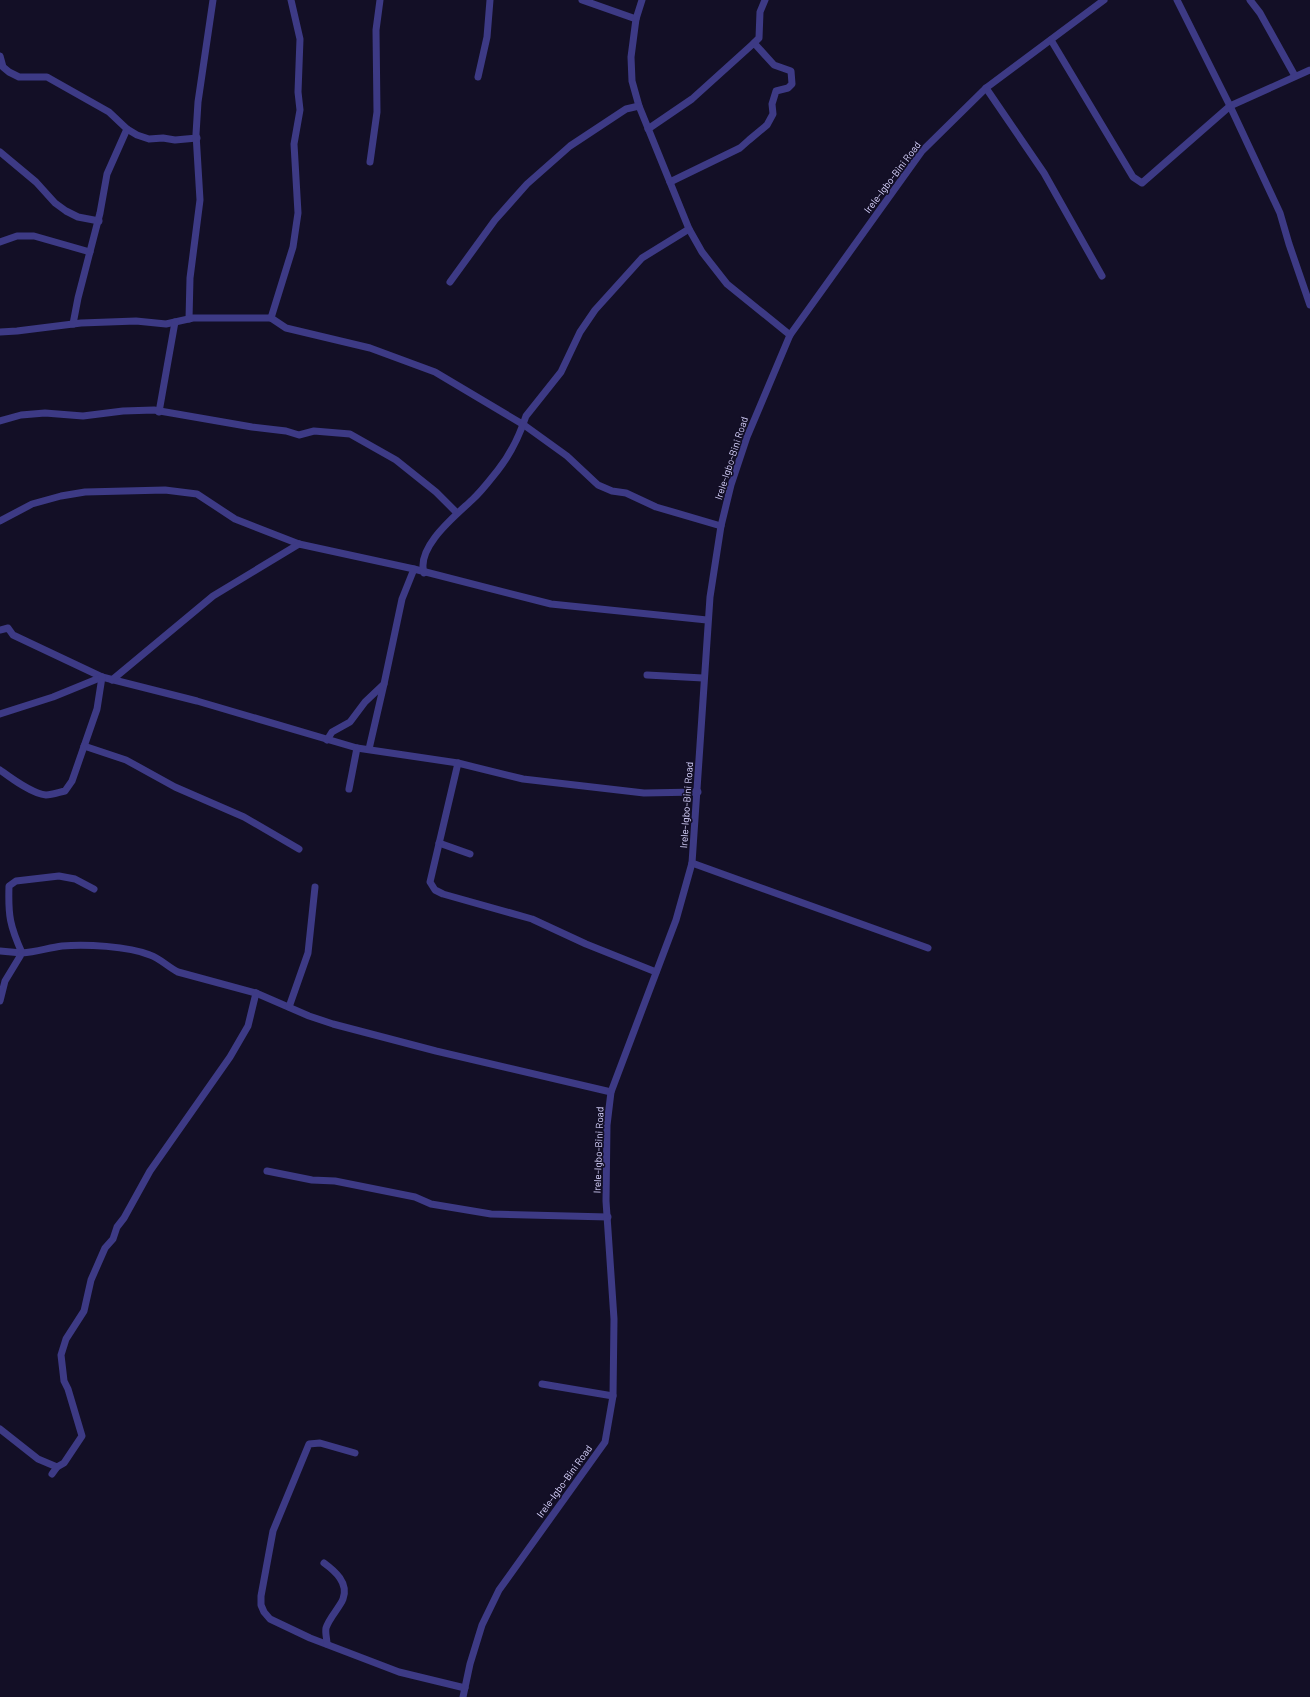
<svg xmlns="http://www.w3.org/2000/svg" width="1310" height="1697" font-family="Barlow,sans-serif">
<rect width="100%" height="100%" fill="#130f26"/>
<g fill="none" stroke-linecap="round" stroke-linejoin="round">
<g stroke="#3d3a85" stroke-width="7">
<path d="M291 0 300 39 298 92 300 110 294 144 298 213 293 247 271 318 286 328 370 348 435 372 524 425 567 456 598 485 612 491 626 493 656 507 721 526"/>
<path d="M582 0 636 19"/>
<path d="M642 0 636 19 631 57 632 81 639 106 689 229 702 252 727 284 790 335"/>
<path d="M1177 0 1230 106 1280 213 1289 244 1310 305"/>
<path d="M1250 0 1260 13 1295 76"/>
<path d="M1051 40 1133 177 1142 183 1230 106 1310 70"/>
<path d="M754 43 759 38 760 12 765 0"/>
<path d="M0 56 3 67 9 72 19 77H47L109 112 127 129 137 135 149 139 163 138 175 140 197 138"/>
<path d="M478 77 487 37 490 0"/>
<path d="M986 88 1044 173 1102 276"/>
<path d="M648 129 692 99 754 43 774 65 791 71 792 84 788 88 776 91 772 104 773 114 767 125 749 140 740 148 670 182"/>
<path d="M0 152 36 182 55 203 66 211 78 217 99 221"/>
<path d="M370 162 377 112 376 30 380 0"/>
<path d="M0 242 17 236H34L90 252"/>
<path d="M450 282 495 220 527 184 570 146 626 109 639 106"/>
<path d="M189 319 190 278 200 200 196 134 198 102 213 0"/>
<path d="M73 324 78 298 100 213 107 174 127 129"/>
<path d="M0 332 17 331 81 323 136 321 166 324 193 318H271"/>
<path d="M159 412 175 322"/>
<path d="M0 421 21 415 45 413 83 416 123 411 154 410 252 427 286 431 299 435 314 431 350 434 396 460 436 492 457 513"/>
<path d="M0 521 32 504 61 496 85 492 165 490 197 494 235 519 299 544 414 569 551 604 707 620"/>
<path d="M424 573C416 547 455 516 472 500 481 492 490 480 498 470 510 455 520 434 526 416L561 372 580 332 595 310 642 258 689 229"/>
<path d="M0 630 8 628 13 635 102 677 197 701 357 748 458 763 523 779 644 793 698 792"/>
<path d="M647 675 703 678"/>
<path d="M112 680 213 596 299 544"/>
<path d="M0 714 53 697 102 677"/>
<path d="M327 740 332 732 350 722 365 702 384 684 402 599 414 569"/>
<path d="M84 746 126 760 175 787 244 817 299 849"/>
<path d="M369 749 384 684"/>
<path d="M458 763 430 882 435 890 443 894 532 919 586 944 656 972"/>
<path d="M0 770C11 778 32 794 46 795 52 795 60 792 65 791L72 781 97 709 102 677"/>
<path d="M349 789 357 748"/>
<path d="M439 843 470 854"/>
<path d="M692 863 928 948"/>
<path d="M0 951 22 953C10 926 8 916 9 886L16 881 59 876 75 879 94 889"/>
<path d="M0 1001 5 981 22 953C36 952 48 948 62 946 85 944 128 946 150 955 161 959 168 967 178 972L256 993 309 1016 333 1024 436 1051 611 1092"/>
<path d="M289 1007 308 953 315 887"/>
<path d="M267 1171 312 1180 335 1181 415 1197 431 1204 491 1214 608 1217"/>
<path d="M542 1384 613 1396"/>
<path d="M0 1429 38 1459 57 1467"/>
<path d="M355 1453 320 1443 309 1444 273 1531 261 1596V1605L264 1612 270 1619 310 1638 399 1672 465 1688"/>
<path d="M52 1474 57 1467 64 1463 82 1436 68 1389 64 1381 61 1355 66 1339 84 1311 91 1280 105 1248 113 1239 117 1227 124 1218 150 1171 230 1057 248 1026 256 993"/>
<path d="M324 1563C335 1571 349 1583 343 1599 340 1607 329 1618 326 1628 325 1633 327 1639 327 1644"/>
<path d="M463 1697 470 1664 482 1625 499 1590 605 1442 613 1396 614 1319 606 1201 607 1125 611 1092 676 920 692 863 710 597 721 526 731 485 747 437 790 335 922 151 986 88 1104 0"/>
</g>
</g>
<g text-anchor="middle" stroke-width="3.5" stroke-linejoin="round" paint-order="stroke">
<g font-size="10" fill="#d9d4ff" stroke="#130f26">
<text transform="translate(892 177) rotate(-53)" y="4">Irele-Igbo-Bini Road</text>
<text transform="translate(731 458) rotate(-72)" y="4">Irele-Igbo-Bini Road</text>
<text transform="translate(686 805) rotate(-86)" y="4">Irele-Igbo-Bini Road</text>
<text transform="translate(598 1150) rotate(-88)" y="4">Irele-Igbo-Bini Road</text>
<text transform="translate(564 1481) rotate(-54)" y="4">Irele-Igbo-Bini Road</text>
</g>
</g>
</svg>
